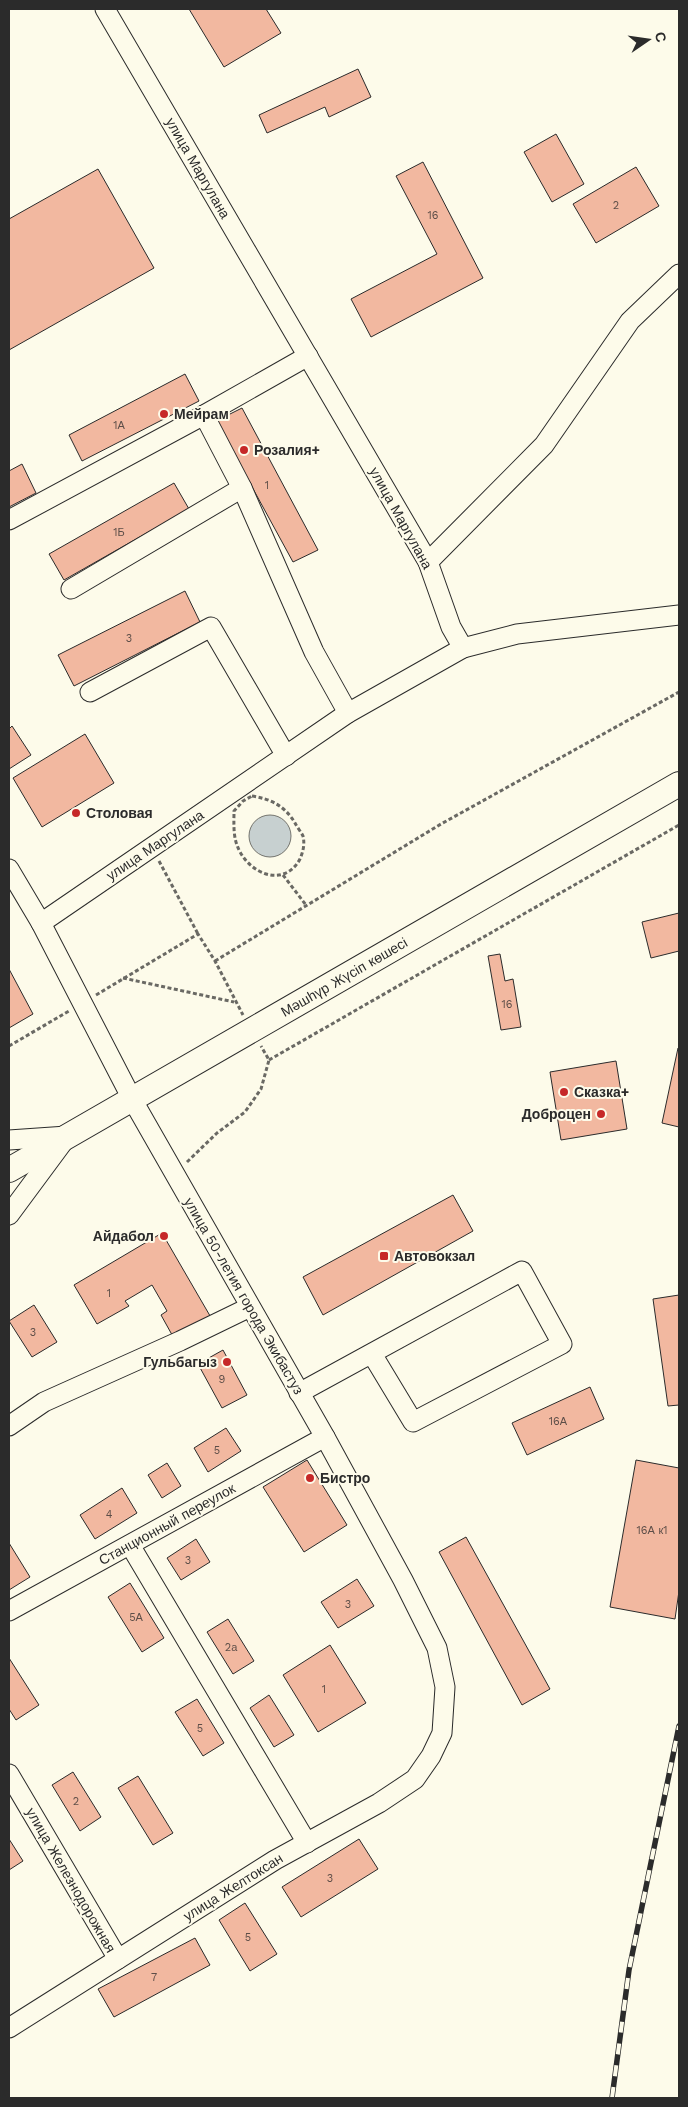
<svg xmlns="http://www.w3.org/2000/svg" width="688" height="2107" font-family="'Work Sans',sans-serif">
<rect width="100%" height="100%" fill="#fdfbea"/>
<circle fill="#c7d0d0" stroke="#74746e" cx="270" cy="836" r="21"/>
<g fill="#f2b8a0" stroke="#2b2b2b">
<path d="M189 9H266L281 33 224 67Z"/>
<path d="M358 69 371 97 329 117 325 107 267 133 259 115Z"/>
<path d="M556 134 584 184 552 202 524 152Z"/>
<path d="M423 162 483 278 371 337 351 299 437 254 396 176Z"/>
<path d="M636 167 659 206 596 243 573 204Z"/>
<path d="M98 169 154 268 9 350V219Z"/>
<path d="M185 374 199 401 82 461 69 435Z"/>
<path d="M242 408 318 550 293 562 216 421Z"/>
<path d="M22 464 36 493 9 507V471Z"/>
<path d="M174 483 189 509 64 580 49 554Z"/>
<path d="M185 591 200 622 74 686 58 655Z"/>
<path d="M12 726 31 755 9 769V729Z"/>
<path d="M85 734 114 783 42 827 13 778Z"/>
<path d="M679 913V951L651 958 642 922Z"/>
<path d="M500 954 505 981 513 979 521 1027 501 1030 488 956Z"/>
<path d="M9 969 33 1014 9 1028Z"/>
<path d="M678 1048H679V1127L662 1123Z"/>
<path d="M616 1061 627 1129 561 1140 550 1072Z"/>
<path d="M453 1195 473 1231 323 1315 303 1277Z"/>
<path d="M162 1233 213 1321 176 1342 161 1315 167 1311 152 1285 125 1301 129 1306 97 1324 74 1285Z"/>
<path d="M679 1295V1405L668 1406 653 1299Z"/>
<path d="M34 1305 57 1342 32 1357 9 1321Z"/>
<path d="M223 1350 247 1395 222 1408 198 1364Z"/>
<path d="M590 1387 604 1419 527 1455 512 1423Z"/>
<path d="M226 1428 241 1451 208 1472 194 1448Z"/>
<path d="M307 1460 347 1525 304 1552 263 1487Z"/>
<path d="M636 1460 679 1468V1591L675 1619 610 1607Z"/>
<path d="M167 1463 181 1486 162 1498 148 1475Z"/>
<path d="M122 1488 137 1513 95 1539 80 1515Z"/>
<path d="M466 1537 550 1689 522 1705 439 1552Z"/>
<path d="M196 1539 210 1562 181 1580 167 1558Z"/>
<path d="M9 1543 30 1577 9 1590Z"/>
<path d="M357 1579 374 1606 338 1628 321 1602Z"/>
<path d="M130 1583 164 1638 142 1652 108 1597Z"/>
<path d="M228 1619 254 1661 233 1674 207 1632Z"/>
<path d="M330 1645 366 1703 318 1732 283 1675Z"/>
<path d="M9 1658 39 1705 16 1720 9 1709Z"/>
<path d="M269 1695 294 1735 274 1747 250 1708Z"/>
<path d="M197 1699 224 1743 203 1756 175 1712Z"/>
<path d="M73 1772 101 1817 80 1831 52 1785Z"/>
<path d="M138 1776 173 1833 153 1845 118 1788Z"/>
<path d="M9 1839 23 1861 9 1870Z"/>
<path d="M359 1839 378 1869 301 1917 282 1887Z"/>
<path d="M245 1903 277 1954 250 1971 219 1920Z"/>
<path d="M195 1938 210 1965 114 2017 98 1989Z"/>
</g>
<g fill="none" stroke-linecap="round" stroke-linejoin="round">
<defs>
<g id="minor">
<path d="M308 356 204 415 242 488 314 652 348 713"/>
<path d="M9 520 204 415"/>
<path d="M428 562 544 445 630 321 679 274"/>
<path d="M71 589 242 488"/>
<path d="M463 648 517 634 679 615"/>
<path d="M90 692 211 627 286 756"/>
<path d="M9 869 41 923 132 1099 325 1437 403 1580 437 1648 445 1687 442 1733 431 1756 415 1779 379 1803 275 1860 9 2028"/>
<path d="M41 923 348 713 463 648 451 627 428 562 105 9"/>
<path d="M9 1140 67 1136"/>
<path d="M9 1215 66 1138"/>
<path d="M299 1393 522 1271 562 1344 413 1422 372 1354"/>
<path d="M9 1426 44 1402 180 1341 250 1307"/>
<path d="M130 1545 307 1843"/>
<path d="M9 1611 325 1437"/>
<path d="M9 1774 118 1959"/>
</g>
<path id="major" d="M9 1170 679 784"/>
</defs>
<use href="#minor" stroke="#2b2b2b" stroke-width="21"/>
<use href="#major" stroke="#2b2b2b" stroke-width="26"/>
<g stroke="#6a6964" stroke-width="3" stroke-dasharray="4 2.5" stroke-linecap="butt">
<path d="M252 796C271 799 285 806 295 823 297 827 301 832 303 836 305 844 303 852 300 859 283 890 246 872 237 845 233 835 234 821 234 811L243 801Z"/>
<path d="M159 861 198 934"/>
<path d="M283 875 306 905"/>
<path d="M215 961 441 824 679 692"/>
<path d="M123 978 234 1002"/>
<path d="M96 995 198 934 215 961 243 1015"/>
<path d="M9 1046 69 1011"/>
<path d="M269 1060 679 825"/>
<path d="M187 1162 217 1133 245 1112 261 1089 269 1060 261 1046"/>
</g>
<use href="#minor" stroke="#fdfbea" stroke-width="19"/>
<use href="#major" stroke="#fdfbea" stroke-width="24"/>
<defs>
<path id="rail" d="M612 2098 629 1970 679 1726"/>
</defs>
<use href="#rail" stroke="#2b2b2b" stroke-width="5.5"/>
<use href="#rail" stroke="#fdfbea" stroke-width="4" stroke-dasharray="11" stroke-linecap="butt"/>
</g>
<g fill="#c62828" stroke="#fdfbea" stroke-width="2">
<circle cx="164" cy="414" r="5"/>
<circle cx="244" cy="450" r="5"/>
<circle cx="76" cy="813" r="5"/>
<circle cx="564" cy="1092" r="5"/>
<circle cx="601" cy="1114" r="5"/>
<circle cx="164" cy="1236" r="5"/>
<rect x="379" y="1251" width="10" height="10" rx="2.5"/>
<circle cx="227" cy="1362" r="5"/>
<circle cx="310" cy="1478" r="5"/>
</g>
<g text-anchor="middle" stroke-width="4" stroke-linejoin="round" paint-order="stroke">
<g font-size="11" fill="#5d4e48">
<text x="616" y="209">2</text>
<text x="433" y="219">16</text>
<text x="119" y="429">1А</text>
<text x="267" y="489">1</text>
<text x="119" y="536">1Б</text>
<text x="129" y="642">3</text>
<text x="507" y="1008">16</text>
<text x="109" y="1297">1</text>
<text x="33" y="1336">3</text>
<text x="222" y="1383">9</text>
<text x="558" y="1425">16А</text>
<text x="217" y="1454">5</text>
<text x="109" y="1518">4</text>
<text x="652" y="1534">16А к1</text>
<text x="188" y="1564">3</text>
<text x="348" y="1608">3</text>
<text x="136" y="1621">5А</text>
<text x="231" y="1651">2а</text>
<text x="324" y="1693">1</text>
<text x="200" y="1732">5</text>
<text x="76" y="1805">2</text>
<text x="330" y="1882">3</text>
<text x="248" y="1941">5</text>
<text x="154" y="1981">7</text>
</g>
<g font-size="14" fill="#2b2b2b" stroke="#fdfbea">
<text transform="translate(198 168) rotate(60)" y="5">улица Маргулана</text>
<text transform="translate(401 518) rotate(61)" y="5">улица Маргулана</text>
<text transform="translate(155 845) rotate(-34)" y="5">улица Маргулана</text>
<text transform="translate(344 977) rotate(-30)" y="5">Мәшһүр Жүсіп көшесі</text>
<text transform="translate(244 1296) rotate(60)" y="5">улица 50-летия города Экибастуз</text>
<text transform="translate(167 1524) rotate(-29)" y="5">Станционный переулок</text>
<text transform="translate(71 1880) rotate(60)" y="5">улица Железнодорожная</text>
<text transform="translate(233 1887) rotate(-32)" y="5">улица Желтоксан</text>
</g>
<g font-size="14" font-weight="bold" fill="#2b2b2b" stroke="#fdfbea" text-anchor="start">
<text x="174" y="419">Мейрам</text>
<text x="254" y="455">Розалия+</text>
<text x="86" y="818">Столовая</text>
<text x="574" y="1097">Сказка+</text>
<text x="591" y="1119" text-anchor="end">Доброцен</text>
<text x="154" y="1241" text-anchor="end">Айдабол</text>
<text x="394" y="1261">Автовокзал</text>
<text x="217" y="1367" text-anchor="end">Гульбагыз</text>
<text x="320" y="1483">Бистро</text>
</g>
</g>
<rect width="688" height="2107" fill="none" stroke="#2b2b2b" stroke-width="20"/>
<g transform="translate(648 40) rotate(77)" stroke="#fdfbea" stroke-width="4" paint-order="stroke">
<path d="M0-4L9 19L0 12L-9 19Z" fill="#2b2b2b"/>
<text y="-8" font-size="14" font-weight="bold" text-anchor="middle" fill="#2b2b2b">С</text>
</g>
</svg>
